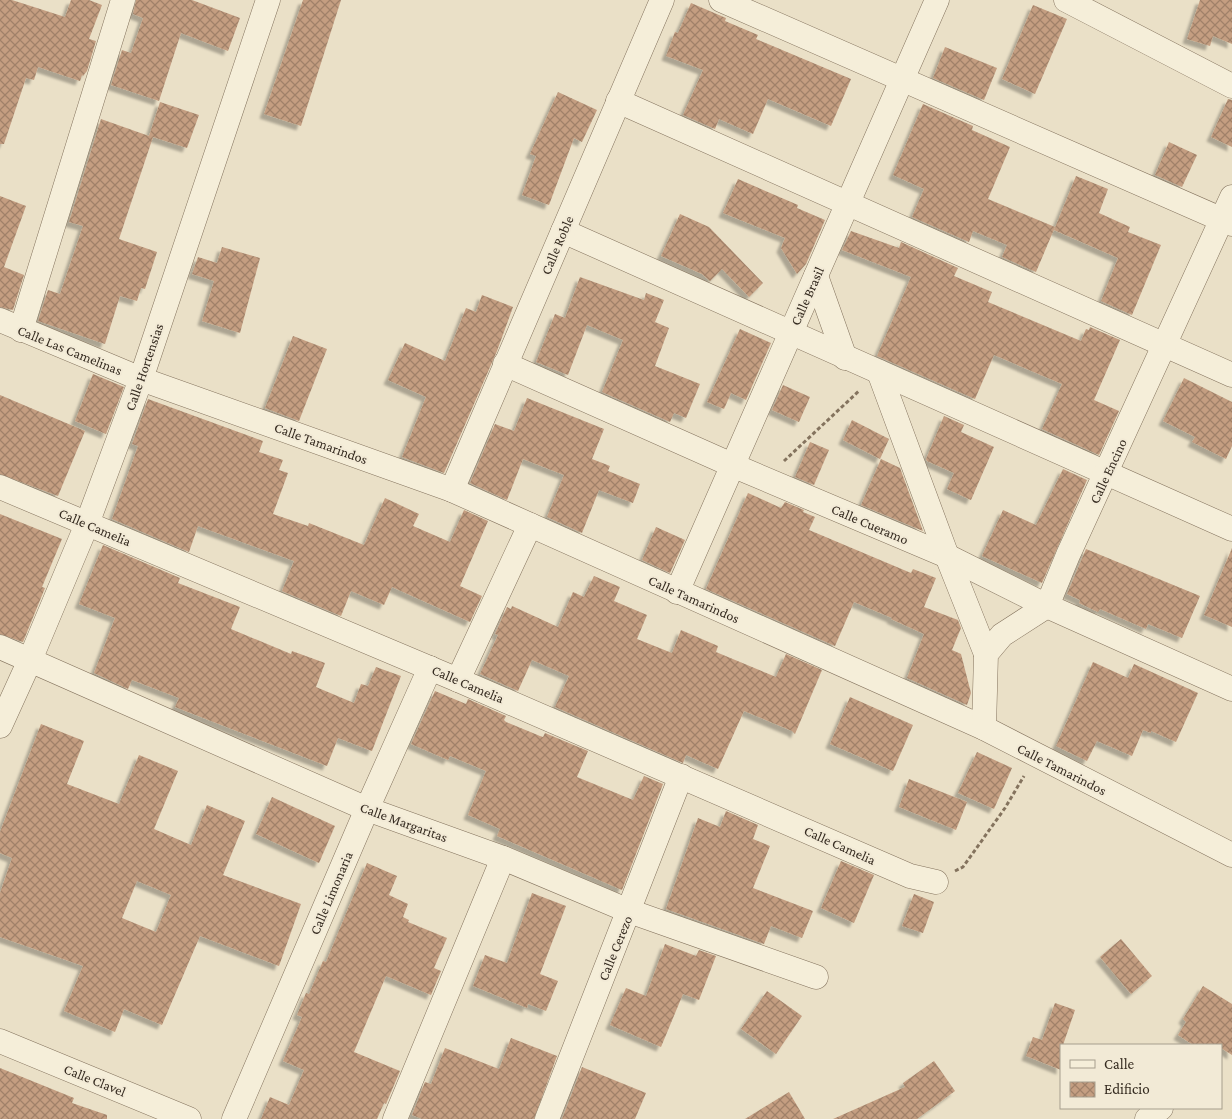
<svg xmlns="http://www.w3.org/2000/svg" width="1232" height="1119" font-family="'Crimson Pro',serif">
<defs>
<pattern id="building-cross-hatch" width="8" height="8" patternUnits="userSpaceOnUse" patternTransform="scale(1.25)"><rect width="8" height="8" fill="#c49e81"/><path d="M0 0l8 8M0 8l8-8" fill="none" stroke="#a08169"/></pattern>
<filter id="shadow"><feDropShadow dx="-4.5" dy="4.5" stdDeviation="1" flood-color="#0004"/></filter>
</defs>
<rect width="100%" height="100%" fill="#eae0c7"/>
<g fill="url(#building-cross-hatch)" fill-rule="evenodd" filter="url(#shadow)">
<path d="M0 0H12L65 17 71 0H89L102 5 89 39 96 41 87 71 83 76 82 75 80 81 38 67 34 80 26 78 4 144H0Z"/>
<path d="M136 0H192L240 18 228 51 181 33 159 101 111 85 122 50 131 53 143 18 133 14Z"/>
<path d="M303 0H341L301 126 264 114Z"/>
<path d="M1200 0H1232V44L1213 36 1210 46 1187 39Z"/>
<path d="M691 3 726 18 725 21 758 35 756 39 851 79 831 126 768 99 753 134 719 119 715 129 683 115 703 70 666 56 675 32 678 33Z"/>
<path d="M1033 5 1067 19 1035 94 1002 79Z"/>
<path d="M945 47 997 68 984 100 933 78Z"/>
<path d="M558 92 597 110 582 142 574 138 549 205 522 195 536 156 530 154Z"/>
<path d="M1228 99 1232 100V147L1211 137Z"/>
<path d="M160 102 199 115 187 148 153 137 119 239 157 252 145 289 141 288 137 301 120 296 105 344 38 321 48 290 60 294 83 226 69 222 101 119 149 136Z"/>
<path d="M923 104 973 126 972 130 1010 147 988 199 1055 227 1036 272 1002 257 1007 245 973 231 969 242 912 217 924 189 893 175Z"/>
<path d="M1169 142 1197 155 1182 187 1155 175Z"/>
<path d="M1076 176 1108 189 1099 213 1130 227 1128 232 1161 245 1132 315 1101 301 1118 258 1054 230Z"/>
<path d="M738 179 798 205 797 208 825 220 806 264 797 274 781 248 785 238 723 213Z"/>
<path d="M0 196 26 206 4 267 24 275 13 310 0 307Z"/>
<path d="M680 214 709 227 763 283 749 297 722 269 710 281 702 274 661 256Z"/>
<path d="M851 231 899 248 901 242 958 268 954 276 992 292 988 302 1081 341 1086 329 1089 330 1090 327 1120 340 1094 400 1119 411 1099 455 1042 429 1062 384 994 355 975 399 877 356 911 277 842 250Z"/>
<path d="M222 247 260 258 240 333 202 321 214 281 192 274 198 257 217 263Z"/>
<path d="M580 277 644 300 646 293 664 300 655 322 669 328 655 366 700 384 686 418 674 413 670 422 602 392 623 340 587 325 568 375 536 362 555 314 565 318Z"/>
<path d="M482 295 513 307 497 351 444 473 402 457 426 397 388 380 405 343 445 361 466 308 476 312Z"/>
<path d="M740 329 771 343 746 400 731 393 724 409 707 402Z"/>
<path d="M293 336 327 349 299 421 265 408Z"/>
<path d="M93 374 124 387 106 434 75 421Z"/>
<path d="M1184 378 1232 402V446L1226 459 1192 442 1195 437 1163 421Z"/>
<path d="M783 385 810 397 799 422 772 410Z"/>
<path d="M0 395 85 431 58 496 0 474Z"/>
<path d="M527 398 604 429 592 459 610 466 608 471 640 484 633 503 599 490 582 533 547 517 564 475 523 459 507 500 470 483 495 424 514 431Z"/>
<path d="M148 399 263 441 259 452 283 460 279 470 288 473 273 514 308 526 309 523 364 545 385 498 419 514 413 526 450 542 464 510 488 521 460 586 482 596 470 622 392 587 384 605 351 591 341 616 282 591 294 561 198 526 189 552 112 519 138 446 132 444Z"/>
<path d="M944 416 964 425 961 432 994 447 971 500 947 489 954 473 927 461 926 459Z"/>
<path d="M852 420 889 439 880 459 843 440Z"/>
<path d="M810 442 829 450 814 485 795 477Z"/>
<path d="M881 459 900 468 923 531 861 505Z"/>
<path d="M1063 469 1087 480 1042 583 982 556 1003 510 1036 525Z"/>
<path d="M748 493 781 508 785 502 804 510 803 512 815 517 809 530 911 573 913 569 936 578 924 607 958 620 961 628 952 650 961 654 971 693 967 705 907 678 924 634 891 619 892 618 854 602 835 646 706 589Z"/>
<path d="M0 514 62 539 42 587 45 588 23 642 0 634Z"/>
<path d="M656 527 685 540 670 573 642 560Z"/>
<path d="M103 545 180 578 178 583 240 607 231 629 291 654 292 651 325 663 316 687 354 703 361 684 368 686 376 667 401 676 372 751 338 738 327 766 175 707 179 698 132 680 128 689 94 673 115 618 79 604Z"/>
<path d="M1232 548V627L1204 615Z"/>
<path d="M1086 549 1200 596 1182 638 1148 624 1146 629 1100 609 1098 612 1079 603 1080 600 1067 594Z"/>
<path d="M594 576 620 587 614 601 647 615 637 639 672 653 681 630 718 646 716 652 776 677 786 654 822 670 795 734 792 731 744 711 718 769 686 755 683 763 555 707 569 676 532 660 518 691 480 674 498 635 495 634 507 607 511 609 512 606 558 627 573 592 584 597Z"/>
<path d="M1093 662 1128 678 1134 664 1198 693 1176 742 1151 731V733L1143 730 1132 756 1097 741 1087 761 1056 746Z"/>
<path d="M435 691 466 704 468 699 506 716 504 720 506 722 540 736 543 737 545 733 588 751 577 777 633 800 644 776 663 784 622 890 497 836 500 829 468 815 486 771 450 756 448 760 411 744Z"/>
<path d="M850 697 913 725 893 771 830 744Z"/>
<path d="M41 724 84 741 67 784 119 804 139 755 178 771 154 829 191 845 207 805 245 821 223 875 301 904 279 966 200 936 162 1025 124 1009 115 1032 64 1011 83 966 0 937V893L12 858 0 853V832ZM137 881 171 895 156 932 122 918Z"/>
<path d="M977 752 1012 768 994 809 958 793Z"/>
<path d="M909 779 967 802 956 830 899 807Z"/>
<path d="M272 797 335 826 319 863 256 834Z"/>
<path d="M726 811 758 825 753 839 770 846 753 888 813 911 802 938 771 926 764 944 666 909 698 818 720 827Z"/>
<path d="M841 861 874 875 854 923 821 908Z"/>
<path d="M367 863 397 876 389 895 408 904 403 917 409 920 408 922 447 938 434 968 441 971 431 995 386 976 354 1052 400 1071 386 1104 384 1103 377 1119H261L270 1097 289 1105 304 1070 283 1061 302 1017 297 1015 306 993 309 994 323 961 326 962Z"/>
<path d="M532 893 566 906 540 974 558 981 546 1011 528 1004 527 1008 473 986 485 955 507 963Z"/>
<path d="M914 894 934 902 923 933 902 926Z"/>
<path d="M1121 939 1152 976 1131 994 1100 957Z"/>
<path d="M665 944 696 956 699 950 716 956 699 1000 683 994 661 1047 610 1025 626 988 646 996Z"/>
<path d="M1203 986 1232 1004V1055L1221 1048V1045H1193L1178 1035 1186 1022 1183 1019Z"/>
<path d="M767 991 802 1016 776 1054 741 1029Z"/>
<path d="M1055 1003 1075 1010 1063 1045H1061V1070L1026 1056 1033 1037 1042 1040Z"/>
<path d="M511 1038 557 1056 534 1119H422L412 1115 425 1082 431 1084 445 1048 499 1069Z"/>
<path d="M934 1061 955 1091 917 1119H833L905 1087 903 1083Z"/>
<path d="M582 1067 646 1093 635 1119H562Z"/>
<path d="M0 1068 74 1098 72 1103 107 1115V1119H0Z"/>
<path d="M789 1092 805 1119H745Z"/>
</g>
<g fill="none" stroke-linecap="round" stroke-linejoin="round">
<defs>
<g id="minor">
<path d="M721 0 1232 224"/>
<path d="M1066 0 1232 86"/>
<path d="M618 101 1232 375"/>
<path d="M563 231 1232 529"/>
<path d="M816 276 845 358"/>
<path d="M0 320 141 379 452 490 984 728 1232 855"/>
<path d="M21 330 123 0"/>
<path d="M505 364 732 465 947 556 1047 606 1232 689"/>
<path d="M879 372 947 556 986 654"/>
<path d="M0 487 458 680 910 876 936 882"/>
<path d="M452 490 662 0"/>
<path d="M677 592 937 0"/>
<path d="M0 647 367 809 503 858 629 911 816 977"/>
<path d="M458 680 530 525"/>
<path d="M0 726 30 660 87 524 141 379 268 0"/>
<path d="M984 728 986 654 1002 635 1047 606 1068 555 1232 197"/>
<path d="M0 1041 189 1119"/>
<path d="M234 1119 367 809 430 668"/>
<path d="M395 1119 503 858"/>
<path d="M547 1119 681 776"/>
<path d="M1147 1119 1161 1108"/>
</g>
</defs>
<use href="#minor" stroke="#84735e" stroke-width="25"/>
<g stroke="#84735e" stroke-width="3" stroke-dasharray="4 2.5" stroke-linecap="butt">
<path d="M784 461 860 390"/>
<path d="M955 871 963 867 1005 808 1024 776"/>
</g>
<use href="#minor" stroke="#f5eed9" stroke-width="24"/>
</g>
<g text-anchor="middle" stroke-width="4" stroke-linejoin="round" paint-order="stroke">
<g font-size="14" fill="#352b20" stroke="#f2ead6">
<text transform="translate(557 245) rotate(-67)" y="5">Calle Roble</text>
<text transform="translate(807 296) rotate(-66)" y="5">Calle Brasil</text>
<text transform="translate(70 350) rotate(22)" y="5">Calle Las Camelinas</text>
<text transform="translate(144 367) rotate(-71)" y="5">Calle Hortensias</text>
<text transform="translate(321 443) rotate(20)" y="5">Calle Tamarindos</text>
<text transform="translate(1108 471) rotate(-65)" y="5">Calle Encino</text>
<text transform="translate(870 524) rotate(23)" y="5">Calle Cueramo</text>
<text transform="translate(95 527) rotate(23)" y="5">Calle Camelia</text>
<text transform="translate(694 599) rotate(24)" y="5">Calle Tamarindos</text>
<text transform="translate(468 684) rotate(23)" y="5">Calle Camelia</text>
<text transform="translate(1062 769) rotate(27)" y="5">Calle Tamarindos</text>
<text transform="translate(404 822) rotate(20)" y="5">Calle Margaritas</text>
<text transform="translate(840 845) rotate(24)" y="5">Calle Camelia</text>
<text transform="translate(331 893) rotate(-67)" y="5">Calle Limonaria</text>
<text transform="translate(615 948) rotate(-68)" y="5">Calle Cerezo</text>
<text transform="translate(95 1080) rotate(22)" y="5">Calle Clavel</text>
</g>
</g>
<rect x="1060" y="1044" width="162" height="65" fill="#f2ead6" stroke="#a69e8d"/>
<rect x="1070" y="1060" width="25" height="8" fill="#f5eed9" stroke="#a69e8d"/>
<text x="1104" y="1069" font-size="15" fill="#352b20">Calle</text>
<rect x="1070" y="1082" width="25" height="15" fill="url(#building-cross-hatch)" stroke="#a69e8d"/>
<text x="1104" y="1094" font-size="15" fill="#352b20">Edificio</text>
</svg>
